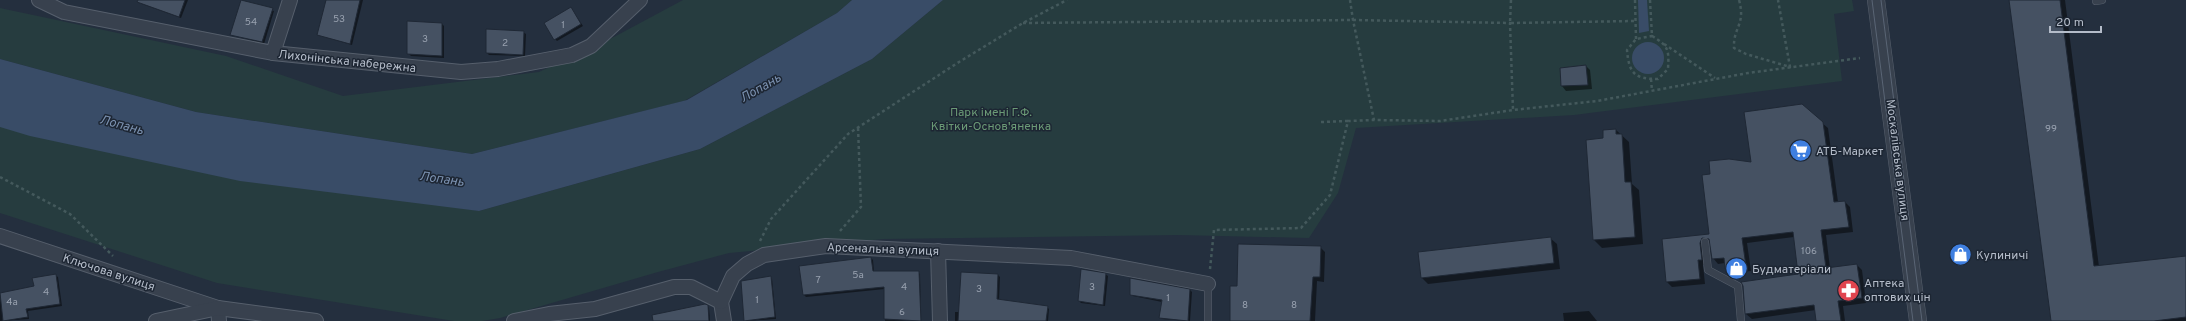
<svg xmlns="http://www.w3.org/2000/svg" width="2186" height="321" font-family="Overpass,sans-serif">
<rect width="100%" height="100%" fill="#242f3e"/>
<g fill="#263c3f">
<path d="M683 0H852L837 13 684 101 472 154 196 112 0 59V8L226 56 343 96 539 72 614 37Z"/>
<path d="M943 0H1852L1854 11 1834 14 1842 81 1574 115 1356 128 1338 193 1309 238 1179 235 884 239 729 253 658 272 500 318 482 321H454L217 283 0 213V126L479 211 700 149 872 59Z"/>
</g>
<g fill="#394c67">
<path d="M852 0H943L872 59 700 149 479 211 240 181 30 136 0 127V59L196 112 472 154 687 100 837 13Z"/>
<path d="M1638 0H1647L1649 31 1639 33Z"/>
<circle cx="1648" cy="58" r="16"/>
</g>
<g fill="#0007">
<path d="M141 0H188L181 18 142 4Z"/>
<path d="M242 0 274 11 264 44 231 34Z"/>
<path d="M327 0H363L352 45 318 35Z"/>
<path d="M2010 0H2065L2099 267 2186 257V321H2052Z"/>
<path d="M571 8 583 26 557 41 555 39Z"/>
<path d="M442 24 444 26V58L411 56 408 53Z"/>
<path d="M523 32 526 34 525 56 489 55 487 53Z"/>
<path d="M1586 66 1590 70 1592 89 1566 91 1562 86 1561 69Z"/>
<path d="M1822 123 1828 128 1838 202H1845L1850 207 1853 232 1826 235 1830 268 1857 265 1862 270 1866 303 1843 306 1845 321H1817L1816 310 1752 319 1746 314 1799 275 1794 237 1747 243 1751 271 1731 273 1726 268 1725 263 1718 264 1713 258 1711 243 1708 242 1707 265H1703L1705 284 1672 287 1667 282 1663 240 1711 235 1752 163Z"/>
<path d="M1616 130 1629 142 1632 184 1639 190 1643 244 1602 248 1594 240 1605 139Z"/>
<path d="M1550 238 1557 244 1560 269 1428 284 1422 278Z"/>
<path d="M1320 247 1325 252 1324 282 1317 281 1315 321H1231L1238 287Z"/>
<path d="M871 258 873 260 874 272H918L920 274 921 321H885V289L806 297 804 295Z"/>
<path d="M1105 274 1108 276 1105 306 1081 303 1079 301Z"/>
<path d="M55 275 58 277 62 306 28 311 29 319 0 321V294L35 287Z"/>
<path d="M998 275 1000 277 999 301 1047 307 1049 309 1048 321H955V312H959Z"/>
<path d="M770 277 772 279 776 319 746 321Z"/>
<path d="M1190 290 1192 292 1190 321 1162 319 1160 317 1162 302 1133 296 1131 294Z"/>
<path d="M707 306 709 308 710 321H675Z"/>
<path d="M1589 311 1597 321H1564L1563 313Z"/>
</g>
<g fill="#455162" stroke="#1f2835">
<path d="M138 0H185L179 17 137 2Z"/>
<path d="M241 0 273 8 262 42 230 35Z"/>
<path d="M326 0H360L350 44 317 35Z"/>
<path d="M2009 0H2060L2094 266 2186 256V317L2154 321H2051Z"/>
<path d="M571 7 581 24 554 40 544 23Z"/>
<path d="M407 21 442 23V56L407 54Z"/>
<path d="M486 29 524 31 523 55 486 53Z"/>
<path d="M1586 65 1588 85 1561 86 1560 68Z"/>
<path d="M1802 104 1823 122 1834 202 1845 201 1849 227 1821 230 1826 268 1857 264 1862 298 1838 301 1841 321H1816L1814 305 1745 314 1743 286 1741 282 1798 274 1793 232 1742 238 1746 266 1725 269 1724 258 1712 259 1709 239 1702 238 1700 243 1702 260H1698L1700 279 1666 282 1662 239 1709 234 1702 175 1710 174 1709 161 1729 159 1751 162 1744 112Z"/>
<path d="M1616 129V134H1622L1625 182H1631L1635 237 1593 240 1586 140 1603 138V130Z"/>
<path d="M1551 237 1554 263 1421 278 1418 252Z"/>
<path d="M1238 244 1321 246 1320 277H1313L1310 321H1230V286H1237Z"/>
<path d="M871 257 873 271H919L921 321 884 319V287L803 295 799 266Z"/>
<path d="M1081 269 1106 273 1103 305 1078 301Z"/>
<path d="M961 272 998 274 997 299 1048 306 1046 321H958Z"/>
<path d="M56 274 60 304 26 309 28 317 3 321 0 293 34 286 32 278Z"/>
<path d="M771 276 775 317 744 321 741 281Z"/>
<path d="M1130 278 1190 289 1188 321 1159 318 1162 300 1130 295Z"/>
<path d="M705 304 708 305 709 321H653L652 315Z"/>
</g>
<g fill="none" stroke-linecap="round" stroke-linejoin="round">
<defs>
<g id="service">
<path d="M2096 1 2102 0"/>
<path d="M1705 242 1708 270 1738 286 1741 321"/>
<path d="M1208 284V321"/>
</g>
<g id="minor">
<path d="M39 0 64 12 273 53 461 72 498 69 572 55 591 46 640 0"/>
<path d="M273 53 290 0"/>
<path d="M0 236 218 308 219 321"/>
<path d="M938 251 940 321"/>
<path d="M721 302 724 321"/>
<path d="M156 321 218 308 316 321"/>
<path d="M514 321 549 314 595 309 674 287H691L721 302 733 276 747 264 764 255 826 246 1071 258 1208 284"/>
</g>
<path id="tertiary" d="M1876 0 1918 321"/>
</defs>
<use href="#service" stroke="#565f6c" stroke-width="8"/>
<use href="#minor" stroke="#565f6c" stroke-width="16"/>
<use href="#tertiary" stroke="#565f6c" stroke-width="18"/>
<g stroke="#44595c" stroke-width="2.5" stroke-dasharray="3 3" stroke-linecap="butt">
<path d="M1350 0 1353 20 1374 120"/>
<path d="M1511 0 1510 23 1634 21"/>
<path d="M1635 0 1636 39"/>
<path d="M1650 0 1652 36"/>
<path d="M1739 0C1746 25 1733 27 1734 48L1746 54 1790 67 1778 0"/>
<path d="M1023 23 1353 20 1510 23 1513 110 1597 101 1748 73 1860 58"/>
<path d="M1652 36C1669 46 1669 50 1668 69L1658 79C1634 79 1629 73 1627 50L1636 39Z"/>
<path d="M1664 44 1715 78"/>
<path d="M1651 79 1652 91"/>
<path d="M1321 122 1348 121"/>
<path d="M0 177 70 214 113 256"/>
<path d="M840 231 861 207 858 127"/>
<path d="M760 241 771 219 848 134 959 62 1023 23 1067 0"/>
<path d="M1210 269 1214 230 1301 228 1330 195 1348 121 1374 120 1440 121 1513 110"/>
</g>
<use href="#service" stroke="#38414e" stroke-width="7"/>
<use href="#minor" stroke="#38414e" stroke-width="14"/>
<use href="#tertiary" stroke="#38414e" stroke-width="17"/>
<g stroke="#5a6575" stroke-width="1">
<path d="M1872 0 1913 321"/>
<path d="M1881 0 1922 321"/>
</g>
</g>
<defs>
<symbol id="supermarket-disc" viewBox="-11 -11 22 22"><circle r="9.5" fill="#3f7fe0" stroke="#1d2633"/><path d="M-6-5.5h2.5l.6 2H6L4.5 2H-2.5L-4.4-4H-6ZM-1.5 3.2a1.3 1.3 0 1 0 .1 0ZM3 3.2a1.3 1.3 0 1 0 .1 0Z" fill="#fff"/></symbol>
<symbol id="shop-disc" viewBox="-11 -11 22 22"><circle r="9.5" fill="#3f7fe0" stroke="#1d2633"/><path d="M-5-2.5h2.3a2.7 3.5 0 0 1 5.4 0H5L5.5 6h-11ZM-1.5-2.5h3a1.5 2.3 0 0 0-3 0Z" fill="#fff"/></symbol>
<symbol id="pharmacy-disc" viewBox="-11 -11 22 22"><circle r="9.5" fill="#e0444e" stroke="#1d2633"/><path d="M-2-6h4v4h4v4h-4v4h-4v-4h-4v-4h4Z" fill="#fff"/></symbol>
</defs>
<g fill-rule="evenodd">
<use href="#supermarket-disc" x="1788" y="138" width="25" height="25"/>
<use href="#shop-disc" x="1948" y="242" width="25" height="25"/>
<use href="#shop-disc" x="1724" y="256" width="25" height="25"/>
<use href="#pharmacy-disc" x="1836" y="278" width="25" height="25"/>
</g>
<g text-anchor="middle" stroke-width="3" stroke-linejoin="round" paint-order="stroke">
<g font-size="10" fill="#98a1af">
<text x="339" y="22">53</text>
<text x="251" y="25">54</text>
<text x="563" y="28">1</text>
<text x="425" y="42">3</text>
<text x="505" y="46">2</text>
<text x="2051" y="132">99</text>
<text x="1809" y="254">106</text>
<text x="858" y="278">5а</text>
<text x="818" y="283">7</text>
<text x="904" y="290">4</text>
<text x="1092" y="290">3</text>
<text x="979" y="292">3</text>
<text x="46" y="295">4</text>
<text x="1168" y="301">1</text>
<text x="757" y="303">1</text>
<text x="12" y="305">4а</text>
<text x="1245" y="308">8</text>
<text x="1294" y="308">8</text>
<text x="902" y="315">6</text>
</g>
<g font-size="12" fill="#b4bcc9" stroke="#1d2633">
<text transform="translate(347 61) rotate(6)" y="4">Лихонінська набережна</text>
<text transform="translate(1898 160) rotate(83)" y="4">Москалівська вулиця</text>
<text transform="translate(883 249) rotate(2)" y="4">Арсенальна вулиця</text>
<text transform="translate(109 272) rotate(18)" y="4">Ключова вулиця</text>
</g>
<g font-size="12" fill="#6b9a76" stroke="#1d2633">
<text x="991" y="116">Парк імені Г.Ф.<tspan x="991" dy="14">Квітки-Основ'яненка</tspan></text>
</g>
<g font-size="12" fill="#b4bcc9" stroke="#1d2633" text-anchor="start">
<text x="1816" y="155">АТБ-Маркет</text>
<text x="1976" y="259">Кулиничі</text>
<text x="1752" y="273">Будматеріали</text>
<text x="1864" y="287">Аптека<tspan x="1864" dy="14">оптових цін</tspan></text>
</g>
<g font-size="13" font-style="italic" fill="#7c92b1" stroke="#1d2633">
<text transform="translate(760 87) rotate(-30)" y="5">Лопань</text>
<text transform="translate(122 124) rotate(15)" y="5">Лопань</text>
<text transform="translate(442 178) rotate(8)" y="5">Лопань</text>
</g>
</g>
<path d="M2050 26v6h51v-6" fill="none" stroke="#b4bcc9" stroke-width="2"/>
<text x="2056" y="26" font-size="12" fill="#b4bcc9" stroke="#1d2633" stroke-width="3" paint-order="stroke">20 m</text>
</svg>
